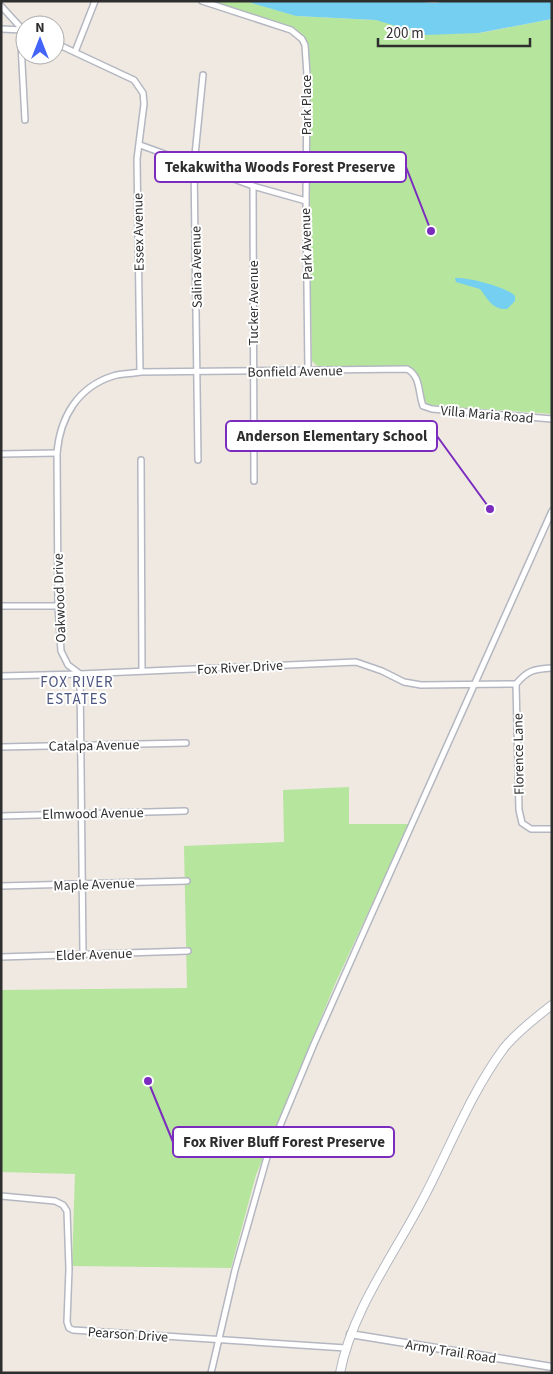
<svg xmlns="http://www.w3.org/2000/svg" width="553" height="1374" font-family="'Source Sans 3',sans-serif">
<rect width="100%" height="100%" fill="#efe9e1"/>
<g fill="#b6e59e">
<path d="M211 1H245L297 16 376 20 465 33H480L552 19V414L428 405C418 392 425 371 406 366L321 367 317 366 312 361 309 185V48L305 39 295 29Z"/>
<path d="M349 787V824H409L335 984 256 1175 231 1268 72 1266 75 1174 1 1172V990L187 988 184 846 284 842 283 790Z"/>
</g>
<g fill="#75cff0">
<path d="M245 1H410L435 3 447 1H552V19L479 33 425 35 376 20 296 16Z"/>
<path d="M455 278C468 277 507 287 515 296V301L507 309C492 310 488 299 480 289L456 282Z"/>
</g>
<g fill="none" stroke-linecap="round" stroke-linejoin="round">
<defs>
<g id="minor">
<path d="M202 1 291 30 302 39 305 45 307 75 306 201"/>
<path d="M1 6 23 30"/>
<path d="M1 29 23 30 21 44 25 120"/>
<path d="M55 43 134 80 143 93 144 104 137 159 140 372"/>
<path d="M75 52 95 1"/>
<path d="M140 145 253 186 306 201 308 371"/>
<path d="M253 186 254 481"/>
<path d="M1 454 57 453"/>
<path d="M141 460 142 671"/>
<path d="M198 460 194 165 203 75"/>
<path d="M1 606H58"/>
<path d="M1 676 80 674 356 662 382 671 404 682 421 685 516 684C528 670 534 669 552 668"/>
<path d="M516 684 519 810 522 823 531 829H552"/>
<path d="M1 747 186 743"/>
<path d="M1 816 185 811"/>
<path d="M1 886 187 881"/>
<path d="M83 955 80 674 68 665 61 651 58 606 57 453C60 417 78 387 113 376 122 373 131 374 140 372L407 369C421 376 418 393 423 406L432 409 552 419"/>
<path d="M1 957 188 951"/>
<path d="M1 1196 55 1201 63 1205 67 1211 69 1269 67 1322 69 1328 73 1330 346 1348"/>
<path d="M211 1373 235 1270 267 1157 314 1044 369 920 552 511"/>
</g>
<path id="tertiary" d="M350 1334 552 1367"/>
<path id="secondary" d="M340 1373C352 1310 394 1255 423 1199 450 1148 470 1094 504 1048 517 1032 535 1018 552 1005"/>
</defs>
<use href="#minor" stroke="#b4b7c1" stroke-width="8"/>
<use href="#tertiary" stroke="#b4b7c1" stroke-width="9"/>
<use href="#secondary" stroke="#b4b7c1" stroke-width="10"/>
<use href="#minor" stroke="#fff" stroke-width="5"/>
<use href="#tertiary" stroke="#fff" stroke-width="6"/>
<use href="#secondary" stroke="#fff" stroke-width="8"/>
</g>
<g text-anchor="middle" stroke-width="4" stroke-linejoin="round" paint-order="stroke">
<g font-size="14" fill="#2e2e2e" stroke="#fff">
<text transform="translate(306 105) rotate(-90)" y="5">Park Place</text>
<text transform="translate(138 232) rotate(-91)" y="5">Essex Avenue</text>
<text transform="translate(306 244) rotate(-92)" y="5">Park Avenue</text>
<text transform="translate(196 267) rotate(-91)" y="5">Salina Avenue</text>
<text transform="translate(253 303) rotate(-90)" y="5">Tucker Avenue</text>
<text transform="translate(295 371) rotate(-1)" y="5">Bonfield Avenue</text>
<text transform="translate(487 414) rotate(5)" y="5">Villa Maria Road</text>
<text transform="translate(59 598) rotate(-92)" y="5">Oakwood Drive</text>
<text transform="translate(240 667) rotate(-3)" y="5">Fox River Drive</text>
<text transform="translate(94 745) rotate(-1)" y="5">Catalpa Avenue</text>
<text transform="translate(518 754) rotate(-91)" y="5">Florence Lane</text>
<text transform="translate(93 813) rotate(-1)" y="5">Elmwood Avenue</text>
<text transform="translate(94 884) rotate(-2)" y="5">Maple Avenue</text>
<text transform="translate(94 954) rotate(-2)" y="5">Elder Avenue</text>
<text transform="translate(128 1334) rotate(4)" y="5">Pearson Drive</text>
<text transform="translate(451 1351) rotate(9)" y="5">Army Trail Road</text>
</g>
<g font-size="15" letter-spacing="1" fill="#4d5680" stroke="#fff">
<text x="77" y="687">FOX RIVER<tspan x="77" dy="17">ESTATES</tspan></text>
</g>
</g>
<path fill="none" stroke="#7b2cbf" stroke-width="2" d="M431 231L406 167M490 509L437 436M148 1081L173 1142"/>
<g fill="#7b2cbf" stroke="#fff" stroke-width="2">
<circle cx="431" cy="231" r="5"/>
<circle cx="490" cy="509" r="5"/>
<circle cx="148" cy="1081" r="5"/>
</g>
<g fill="#fff" stroke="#7b2cbf" stroke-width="2">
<rect x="155" y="152" width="251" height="30" rx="5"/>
<rect x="226" y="421" width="211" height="30" rx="5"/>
<rect x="173" y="1127" width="221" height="30" rx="5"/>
</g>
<g font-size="15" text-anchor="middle" font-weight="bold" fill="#2e2e2e">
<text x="280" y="172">Tekakwitha Woods Forest Preserve</text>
<text x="332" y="441">Anderson Elementary School</text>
<text x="284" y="1147">Fox River Bluff Forest Preserve</text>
</g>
<rect width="553" height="1374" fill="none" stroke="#2e2e2e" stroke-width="5"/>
<g transform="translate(40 40)"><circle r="24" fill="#ffffff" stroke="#ababab"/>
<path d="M0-4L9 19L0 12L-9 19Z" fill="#4264fb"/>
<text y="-8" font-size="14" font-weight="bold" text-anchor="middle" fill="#2e2e2e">N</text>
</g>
<path d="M378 38v8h152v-8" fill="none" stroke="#2e2e2e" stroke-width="2.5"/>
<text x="386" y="38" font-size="15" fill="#2e2e2e" stroke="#ffffff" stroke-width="4" paint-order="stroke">200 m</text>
</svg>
